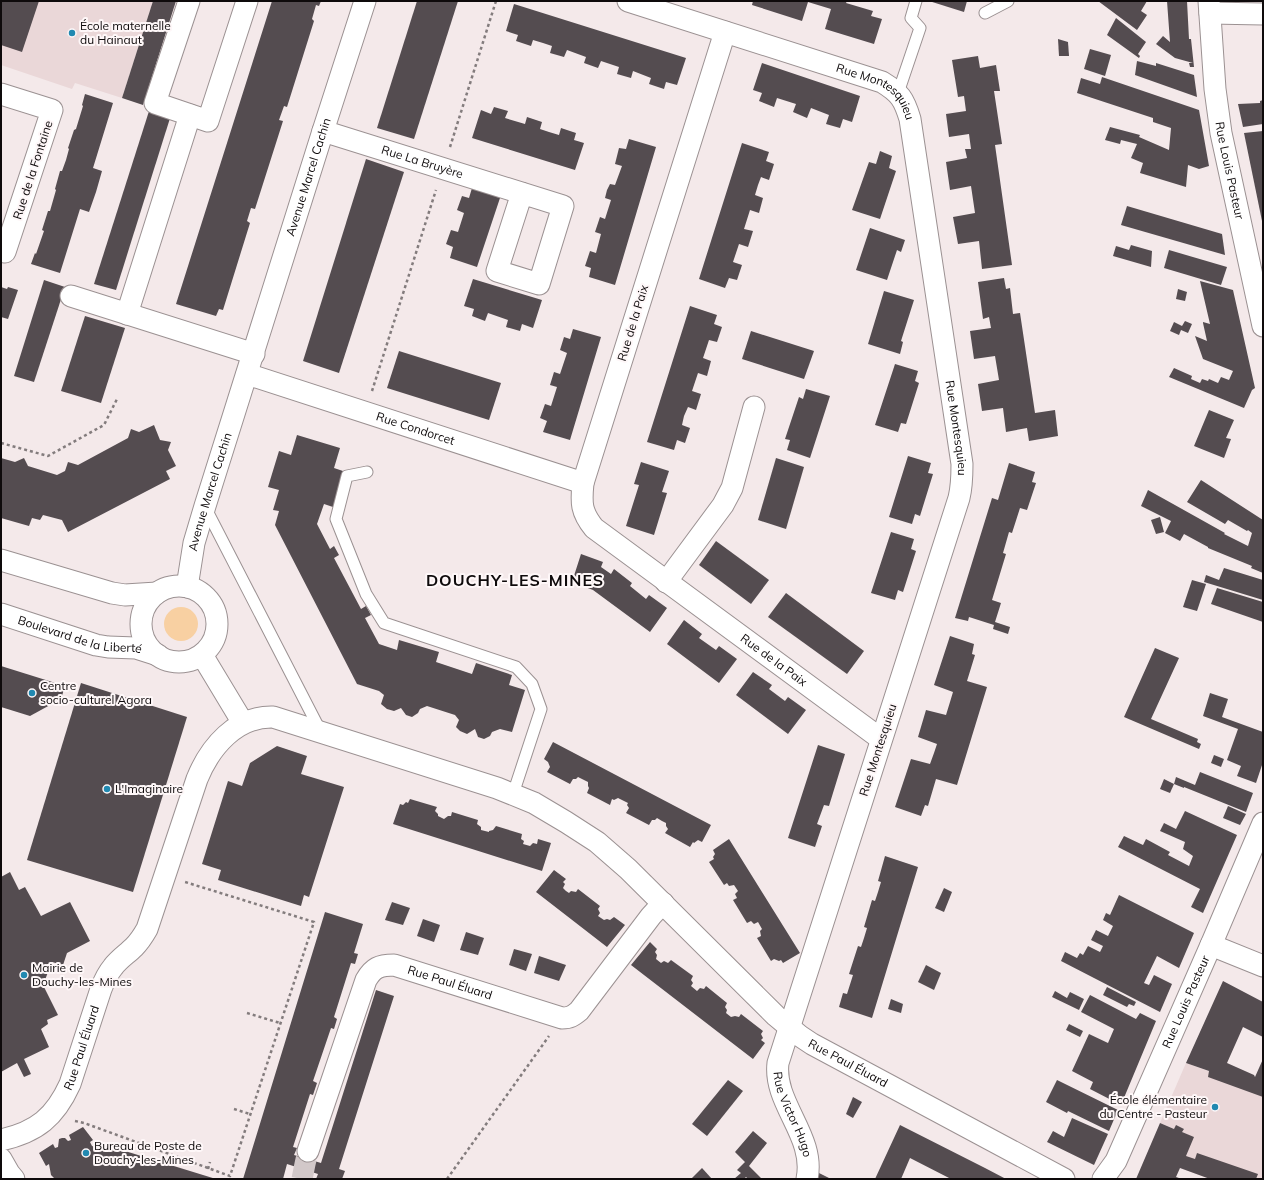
<svg xmlns="http://www.w3.org/2000/svg" width="1264" height="1180" font-family="Mulish,sans-serif">
<rect width="100%" height="100%" fill="#f4e9ea"/>
<g fill="#ead7d8">
<path d="M1 1H153L122 98 75 83 72 89 1 65Z"/>
<path d="M1186 1063 1263 1091V1179H1210L1180 1168 1186 1156 1193 1137 1160 1123Z"/>
</g>
<circle fill="#f8d0a2" cx="181" cy="624" r="17"/>
<g fill="#544c50">
<path d="M1 1H39L22 52 1 45Z"/>
<path d="M153 1H176L143 105 122 98Z"/>
<path d="M272 1H321L319 6 316 5 312 19 314 21 287 107 284 106 279 120 283 121 255 209 251 208 247 221 250 223 223 310 219 309 216 316 176 304Z"/>
<path d="M417 1H458L414 139 377 128Z"/>
<path d="M753 1H847L846 3 873 11 871 16 882 19 874 44 825 29 831 9 808 2 802 21 752 5Z"/>
<path d="M929 1H967L964 12Z"/>
<path d="M1098 1H1147L1141 11 1147 15 1137 30Z"/>
<path d="M1167 1H1187L1189 39H1191L1194 67H1190L1189 63H1193L1175 58 1156 44 1163 36 1170 42Z"/>
<path d="M514 4 686 58 677 85 666 82 664 89 649 84 651 78 633 71 631 78 617 74 619 67 601 61 598 68 584 63 586 57 567 50 564 57 550 53 552 46 543 43 533 40 531 46 516 41 518 35 506 31Z"/>
<path d="M1116 18 1146 42 1138 54 1140 56 1139 58 1107 35Z"/>
<path d="M1058 39 1068 42 1069 56H1059Z"/>
<path d="M1090 49 1111 55 1105 76 1084 69Z"/>
<path d="M978 56 980 68 996 65 1000 91H994L1002 144 995 145 1012 265 982 269 979 241 958 244 953 217 975 213 971 186 950 190 946 162 967 158 965 149H971L969 134 949 137 946 114 966 111 964 96 958 97 952 60Z"/>
<path d="M1137 61 1156 66V63L1194 75 1197 97 1135 75Z"/>
<path d="M762 63 860 96 852 122 843 119 840 128 826 124 829 115 811 108 807 118 793 112 796 104 777 98 774 107 759 101 762 93 753 90Z"/>
<path d="M1102 77 1199 110 1209 166 1199 169 1188 165 1186 187 1140 173 1143 163 1131 158 1137 144 1121 140 1120 144 1105 140 1110 127 1140 135 1139 137 1169 150 1171 128 1153 122V118L1077 93 1081 78 1100 84Z"/>
<path d="M85 94 113 103 93 168 102 171 96 192 89 212 80 209 60 273 31 264 35 253 36 254 44 231 42 230 48 211H50L56 190 55 189 60 171H62L66 160 69 149 68 148 74 130 76 129 83 106 82 105Z"/>
<path d="M1263 100V124L1243 127 1238 104 1260 103V101Z"/>
<path d="M494 107 508 111 505 118 525 124 527 117 542 122 540 129 549 132 559 135 561 128 576 133 574 140 584 143 575 170 472 138 481 110 491 114Z"/>
<path d="M150 108 171 115 116 290 94 284Z"/>
<path d="M1263 131V221H1262L1244 133Z"/>
<path d="M629 139 656 147 615 285 589 277 591 268 585 266 590 251 596 253 601 234 595 232 600 217 605 219 611 200 605 198 607 190 610 184 615 185 622 166 615 164 619 148 626 149Z"/>
<path d="M742 143 769 152 766 161 774 164 769 180 761 177 758 185 755 195 763 198 759 213 750 210 744 229 753 231 748 247 739 244 733 262 742 265 737 280 729 278 725 288 699 279Z"/>
<path d="M880 151 892 156 889 168 896 171 880 219 852 210 869 162 876 164Z"/>
<path d="M366 159 404 172 339 373 303 361Z"/>
<path d="M472 188 500 198 477 267 450 258 453 247 446 244 451 230 458 232 464 213 457 210 462 196 469 198Z"/>
<path d="M1127 206 1222 234 1225 255 1121 225Z"/>
<path d="M870 228 905 240 901 252 897 250 887 280 856 270Z"/>
<path d="M1131 245 1152 251 1151 267 1113 256 1116 246 1129 250Z"/>
<path d="M1169 250 1227 267 1221 285 1164 268Z"/>
<path d="M1004 278 1006 289 1010 288 1013 314 1020 313 1035 413 1055 410 1058 436 1029 441 1027 428 1006 432 1003 408 982 411 978 384 999 380 995 356 974 359 970 331 991 328 989 317 983 319 978 282Z"/>
<path d="M473 279 542 300 533 328 522 324 520 331 506 327 508 320 488 313 485 321 472 316 474 309 464 306Z"/>
<path d="M44 280 65 287 34 382 14 376Z"/>
<path d="M1200 281 1233 290 1255 388 1252 390 1244 408 1169 377 1174 368 1192 376 1191 379 1200 383 1202 379 1208 381 1209 379 1218 383 1221 377 1229 380 1233 371 1203 359 1195 336 1207 341 1203 323V322L1210 324Z"/>
<path d="M1 287 7 289 8 287 18 290 8 319 1 317Z"/>
<path d="M1178 289 1187 292 1185 301 1176 299Z"/>
<path d="M884 291 914 300 901 341 903 342 900 354 868 344Z"/>
<path d="M690 306 717 315 714 324 722 327 717 342 709 340 703 358 711 361 707 376 698 373 692 391 701 394 696 410 688 407 684 416 682 425 690 428 685 443 677 440 674 450 647 442Z"/>
<path d="M85 316 125 328 101 403 61 391Z"/>
<path d="M1185 321 1192 324 1188 333 1181 330 1179 335 1170 331 1174 322 1182 326Z"/>
<path d="M573 329 601 337 570 440 543 432 547 421 540 418 545 404 551 406 557 387 550 385 554 372 560 374 567 353 560 350 564 337 570 339Z"/>
<path d="M751 331 814 351 804 379 742 359Z"/>
<path d="M399 351 501 383 489 420 387 388Z"/>
<path d="M895 364 918 371 915 381 919 383 906 424 901 423 898 432 875 425Z"/>
<path d="M806 389 830 396 810 458 787 450 790 440 785 439 799 397 803 399Z"/>
<path d="M1209 410 1234 420 1226 438 1231 439 1224 458 1194 446Z"/>
<path d="M154 425 160 440 171 442 168 450 176 466 166 471 170 479 68 532 62 520 43 515 40 520 32 518 29 526 1 518V458L15 462 24 458 28 466 57 475 65 471 68 462 78 465 128 438 131 429 139 432Z"/>
<path d="M297 435 340 448 334 468 343 471 333 507 324 504 317 524 330 549 334 546 339 555 334 558 361 609 366 606 371 615 365 618 379 644 397 650 399 640 439 652 436 662 472 674 476 663 512 675 509 685 525 690 512 732 500 729 492 732 490 736 484 739 478 737 475 729 467 734 460 731 456 727 459 720 455 715 427 706 420 709 418 713 412 717 406 715 401 708 394 711 387 709 381 704 384 695 379 691 357 684 275 525 279 511 273 510 279 490 268 487 279 451 291 455Z"/>
<path d="M908 456 931 463 928 473 933 474 920 516 915 514 912 524 889 517Z"/>
<path d="M776 458 804 467 786 529 758 520Z"/>
<path d="M641 462 669 471 662 492 667 493 654 535 626 526 639 485 634 484Z"/>
<path d="M1009 463 1035 472 1032 482 1036 483 1027 510 1020 508 1012 533 1009 532 1003 553 1006 554 992 600 1001 603 995 622 1010 627 1008 634 993 629 994 625 969 617 968 621 955 618 992 498 998 500Z"/>
<path d="M1201 480 1263 520V573L1251 568 1252 566 1208 548V547L1184 534 1180 541 1165 533 1171 521 1141 506 1148 490 1225 533 1224 534 1248 546 1252 533 1248 530 1247 531 1228 520 1225 524 1187 502Z"/>
<path d="M1160 517 1164 532 1156 534 1151 520Z"/>
<path d="M891 532 914 539 911 549 916 551 903 592 898 590 895 600 871 593Z"/>
<path d="M716 541 769 580 751 604 699 565Z"/>
<path d="M581 554 603 562 601 567 611 574 614 569 632 583 630 586 646 599 649 595 667 608 650 632 593 590 572 582Z"/>
<path d="M1224 568 1263 580V600L1204 582 1206 575 1219 580Z"/>
<path d="M1192 580 1206 584 1197 611 1183 607Z"/>
<path d="M1217 588 1263 602V622L1211 604Z"/>
<path d="M786 593 864 651 847 674 768 617Z"/>
<path d="M684 620 702 634 699 638 716 650 719 646 737 659 719 683 667 644Z"/>
<path d="M950 636 974 644 972 654 975 655 967 681 987 687 957 785 936 779 928 806 925 805 921 816 895 807 911 759 930 764 934 753 937 744 918 737 926 710 946 715 950 702 953 692 934 685Z"/>
<path d="M1155 648 1179 658 1151 719 1198 739 1197 742 1201 744 1199 749 1124 717Z"/>
<path d="M1 666 65 686 61 699 30 716 1 707Z"/>
<path d="M753 672 772 685 769 689 785 701 788 697 806 710 788 734 736 695Z"/>
<path d="M81 683 187 717 133 892 27 860Z"/>
<path d="M1210 693 1228 699 1222 717 1263 732V762L1256 783 1237 776 1241 766 1227 760 1238 729 1203 716Z"/>
<path d="M553 742 711 825 702 842 698 840 694 843 693 842 690 847 665 833 668 829 666 826V823L662 821 657 818 655 820H652L649 825 626 813 629 808 627 805 628 803 618 798 614 800 612 799 610 805 587 793 589 788 588 786V782L578 777 576 779H573L570 784 547 772 550 767 548 762 544 759Z"/>
<path d="M818 745 845 754 829 806 824 805 817 824 822 826 815 847 788 838Z"/>
<path d="M277 746 307 756 301 774 344 787 309 897 304 895 301 906 218 880 221 870 202 864 228 781 242 786 250 763Z"/>
<path d="M1214 755 1224 759 1221 767 1211 763Z"/>
<path d="M1200 772 1253 793 1246 812 1184 787V788L1174 784 1176 777 1195 785Z"/>
<path d="M1164 779 1174 784 1170 793 1160 789Z"/>
<path d="M410 799 437 807 435 811 438 814V816L444 819 448 816H451L452 812 478 820 477 824 481 827V830L489 832V831L493 830 496 826 522 834 521 839 524 841 523 844 530 846 533 843 537 844 538 839 551 843 542 871 393 824 400 804 403 805 406 802 408 803Z"/>
<path d="M1228 806 1246 814 1240 825 1223 818Z"/>
<path d="M1185 811 1237 835 1203 913 1191 907 1200 889 1118 847 1124 836 1143 845 1146 839 1170 852 1168 855 1189 866 1193 856 1183 849 1185 842 1160 831 1164 823 1176 829Z"/>
<path d="M729 839 800 953 783 963 781 960 779 961 774 959 771 961 757 938 761 936 760 931 762 929 758 922 754 924 751 921 747 923 733 900 737 898 735 894 738 891 734 885 729 886 727 883 724 885 709 862 714 859 713 857 715 854 713 850Z"/>
<path d="M885 856 918 867 872 1018 839 1007 843 993 847 994 853 975 849 974 858 946 861 947 864 938 867 928 864 927 872 900 875 901 878 892 881 882 878 881Z"/>
<path d="M554 870 566 879 563 882 565 884 563 888 566 891 569 893 571 891 576 892 578 889 600 906 598 909 600 913 598 916 604 920 607 919 610 920 614 917 625 925 607 947 536 892Z"/>
<path d="M10 872 19 890 25 887 41 916 70 902 90 941 67 953 63 965 52 962 43 985 58 1015 47 1020 48 1024 41 1029 49 1047 24 1059 31 1074 24 1077 17 1063 1 1072V877Z"/>
<path d="M944 888 952 892 944 912 935 908Z"/>
<path d="M1119 895 1194 933 1179 968 1157 956 1144 983 1149 985 1154 975 1172 984 1160 1012 1061 961 1065 952 1077 958 1080 953 1083 955 1088 946 1100 952 1103 946 1091 940 1096 930 1108 936 1113 926 1103 920 1106 913 1110 915Z"/>
<path d="M392 902 410 908 403 925 385 920Z"/>
<path d="M325 912 363 924 354 953 358 954 355 964 351 963 334 1017 337 1019 334 1029 331 1028 313 1081 317 1083 313 1095 310 1094 293 1147 297 1148 294 1155 321 1163 376 990 394 996 339 1169 345 1171 342 1179H316L318 1174 287 1164 283 1179H243Z"/>
<path d="M423 919 440 925 434 942 417 936Z"/>
<path d="M466 932 484 938 478 955 460 950Z"/>
<path d="M650 942 657 949 655 952 657 955 656 959 661 963 664 961 668 963 671 960 693 976 691 980 693 983 691 986 697 991 700 988 704 989 706 986 727 1003 725 1007 727 1010 726 1013 731 1017 735 1016 739 1017 741 1014 763 1031 761 1034 763 1038 761 1040 765 1043 753 1059 631 965Z"/>
<path d="M514 949 532 954 526 971 509 965Z"/>
<path d="M539 956 566 965 559 981 534 973Z"/>
<path d="M926 965 941 973 934 990 918 982Z"/>
<path d="M1223 981 1263 1002V1037L1243 1027 1227 1063 1254 1075 1255 1077 1263 1059V1097L1208 1077 1209 1071 1186 1063Z"/>
<path d="M1107 987 1136 1002 1134 1006 1129 1004 1127 1007 1103 995Z"/>
<path d="M1055 991 1067 998 1070 992 1084 999 1079 1010 1052 997Z"/>
<path d="M1090 995 1136 1019 1140 1013 1156 1021 1121 1105 1090 1089 1093 1082 1072 1071 1089 1034 1108 1043 1114 1029 1081 1012Z"/>
<path d="M891 999 903 1004 901 1013 888 1009Z"/>
<path d="M1069 1024 1083 1031 1080 1037 1066 1030Z"/>
<path d="M728 1080 743 1091 707 1136 692 1124Z"/>
<path d="M1057 1080 1118 1110 1109 1131 1068 1111 1067 1113 1046 1102Z"/>
<path d="M853 1097 862 1102 853 1118 846 1114Z"/>
<path d="M1072 1118 1108 1134 1094 1165 1047 1142 1053 1131 1064 1137Z"/>
<path d="M1160 1123 1174 1129 1176 1125 1184 1129 1182 1132 1194 1137 1186 1156 1195 1159 1197 1153 1258 1174 1256 1179H1210L1180 1168 1176 1177 1182 1179H1136Z"/>
<path d="M900 1125 985 1168 1006 1179H951L910 1158 901 1179H875Z"/>
<path d="M83 1127 93 1140 90 1142 92 1146 98 1148 99 1143 216 1179H55L51 1175 49 1164 46 1166 39 1153 53 1144 55 1148 58 1147 59 1139 62 1138H65L68 1141 71 1140 69 1135Z"/>
<path d="M753 1131 767 1143 749 1166 762 1179H748L746 1177 744 1179H734L741 1173 737 1170 745 1162 735 1152Z"/>
<path d="M702 1168 712 1179H693L692 1178Z"/>
<path d="M819 1173 831 1179H816Z"/>
</g>
<g fill="none" stroke-linecap="round" stroke-linejoin="round">
<path stroke="#d2c8c9" stroke-width="21" stroke-dasharray="21 10" stroke-linecap="butt" d="M302 1179 305 1164 308 1151"/>
<defs>
<g id="service">
<path d="M985 13 1008 1"/>
<path d="M898 93 920 28 911 18 916 1"/>
<path d="M367 472 347 476 336 519 366 594 384 623 516 667 532 684 541 709 513 794"/>
<path d="M205 507 321 732"/>
</g>
<g id="minor">
<path d="M189 1 155 103 208 121 247 1"/>
<path id="s1" d="M628 1 882 82C900 93 904 99 910 119L962 464C962 476 962 486 959 498L778 1063C773 1104 816 1136 807 1179"/>
<path id="s2" d="M1209 1 1215 89 1221 133 1263 326"/>
<path d="M1210 13 1263 14"/>
<path id="s3" d="M725 32 583 483C581 503 581 512 594 528L881 739"/>
<path d="M1 94 52 110 5 252 1 251"/>
<path id="s4" d="M323 131 563 206 539 284 497 271 522 193"/>
<path d="M71 296 254 354"/>
<path d="M127 314 190 115"/>
<path id="s5" d="M247 374 583 483"/>
<path d="M1 560 112 593 125 595 157 593"/>
<path d="M666 582 723 505 732 488 754 407"/>
<circle cx="179" cy="624" r="38"/>
<path id="s6" d="M187 587 194 543 205 506 323 131 365 1"/>
<path id="s7" d="M1 614 96 645 108 647 136 648 158 655"/>
<path d="M202 655 243 723"/>
<path d="M1211 945 1263 966"/>
<path id="s8" d="M1 1140C37 1132 55 1117 70 1084L101 989C104 981 108 973 113 967 119 959 127 954 134 947 139 942 143 936 147 929L197 779C210 747 236 716 273 717L497 788 534 803 566 822 597 842 628 869 776 1016 800 1036 812 1044 1064 1179"/>
<path id="s9" d="M308 1151 366 980C373 968 379 965 394 965L562 1018C570 1018 573 1016 579 1011L651 916 663 903"/>
<path d="M1 1159 9 1173 14 1179"/>
<path id="s10" d="M1103 1179 1116 1161 1211 945 1263 823"/>
</g>
</defs>
<use href="#service" stroke="#9b9192" stroke-width="13"/>
<use href="#minor" stroke="#9b9192" stroke-width="23"/>
<g stroke="#837c7d" stroke-width="2.5" stroke-dasharray="3 3" stroke-linecap="butt">
<path d="M450 147 496 1"/>
<path d="M372 391 436 190"/>
<path d="M1 443 48 456 104 425 117 399"/>
<path d="M247 1013 280 1023"/>
<path d="M234 1109 250 1114"/>
<path d="M75 1121 84 1123 230 1176 314 922 185 882"/>
<path d="M208 1169 210 1162"/>
<path d="M447 1179 549 1036"/>
</g>
<use href="#service" stroke="#fff" stroke-width="11"/>
<use href="#minor" stroke="#fff" stroke-width="21"/>
</g>
<g fill="#2189b1" stroke="#fef7f8" stroke-width="1.5">
<circle cx="72" cy="33" r="4"/>
<circle cx="32" cy="693" r="4"/>
<circle cx="107" cy="789" r="4"/>
<circle cx="24" cy="975" r="4"/>
<circle cx="1215" cy="1107" r="4"/>
<circle cx="86" cy="1153" r="4"/>
</g>
<g text-anchor="middle" stroke-width="4" stroke-linejoin="round" paint-order="stroke">
<g font-size="12" fill="#0e0a0b" stroke="#fef7f8" text-anchor="start">
<text x="80" y="30">École maternelle<tspan x="80" dy="14">du Hainaut</tspan></text>
<text x="40" y="690">Centre<tspan x="40" dy="14">socio-culturel Agora</tspan></text>
<text x="115" y="793">L'Imaginaire</text>
<text x="32" y="972">Mairie de<tspan x="32" dy="14">Douchy-les-Mines</tspan></text>
<text x="1207" y="1104" text-anchor="end">École élémentaire<tspan x="1207" dy="14">du Centre - Pasteur</tspan></text>
<text x="94" y="1150">Bureau de Poste de<tspan x="94" dy="14">Douchy-les-Mines</tspan></text>
</g>
<g font-size="12" fill="#0e0a0b" stroke="#fef7f8">
<text dy="4" stroke="none"><textPath href="#s1" startOffset="267">Rue Montesquieu</textPath></text>
<text dy="4" stroke="none"><textPath href="#s4" startOffset="104">Rue La Bruyère</textPath></text>
<text transform="translate(33 170) rotate(-72)" y="4">Rue de la Fontaine</text>
<text dy="4" stroke="none"><textPath href="#s2" startOffset="171">Rue Louis Pasteur</textPath></text>
<text dy="4" stroke="none"><textPath href="#s6" startOffset="428">Avenue Marcel Cachin</textPath></text>
<text transform="translate(633 323) rotate(-73)" y="4">Rue de la Paix</text>
<text dy="4" stroke="none"><textPath href="#s1" startOffset="627">Rue Montesquieu</textPath></text>
<text dy="4" stroke="none"><textPath href="#s5" startOffset="177">Rue Condorcet</textPath></text>
<text dy="4" stroke="none"><textPath href="#s6" startOffset="98">Avenue Marcel Cachin</textPath></text>
<text dy="4" stroke="none"><textPath href="#s7" startOffset="82">Boulevard de la Liberté</textPath></text>
<text dy="4" stroke="none"><textPath href="#s3" startOffset="744">Rue de la Paix</textPath></text>
<text transform="translate(878 750) rotate(-72)" y="4">Rue Montesquieu</text>
<text dy="4" stroke="none"><textPath href="#s9" startOffset="273">Rue Paul Éluard</textPath></text>
<text dy="4" stroke="none"><textPath href="#s10" startOffset="196">Rue Louis Pasteur</textPath></text>
<text dy="4" stroke="none"><textPath href="#s8" startOffset="131">Rue Paul Éluard</textPath></text>
<text dy="4" stroke="none"><textPath href="#s8" startOffset="1217">Rue Paul Éluard</textPath></text>
<text dy="4" stroke="none"><textPath href="#s1" startOffset="1345">Rue Victor Hugo</textPath></text>
</g>
<g font-size="16" font-weight="bold" letter-spacing="1" fill="#0e0a0b" stroke="#fef7f8">
<text x="515" y="586">DOUCHY-LES-MINES</text>
</g>
</g>
<rect width="1264" height="1180" fill="none" stroke="#0e0a0b" stroke-width="4"/>
</svg>
